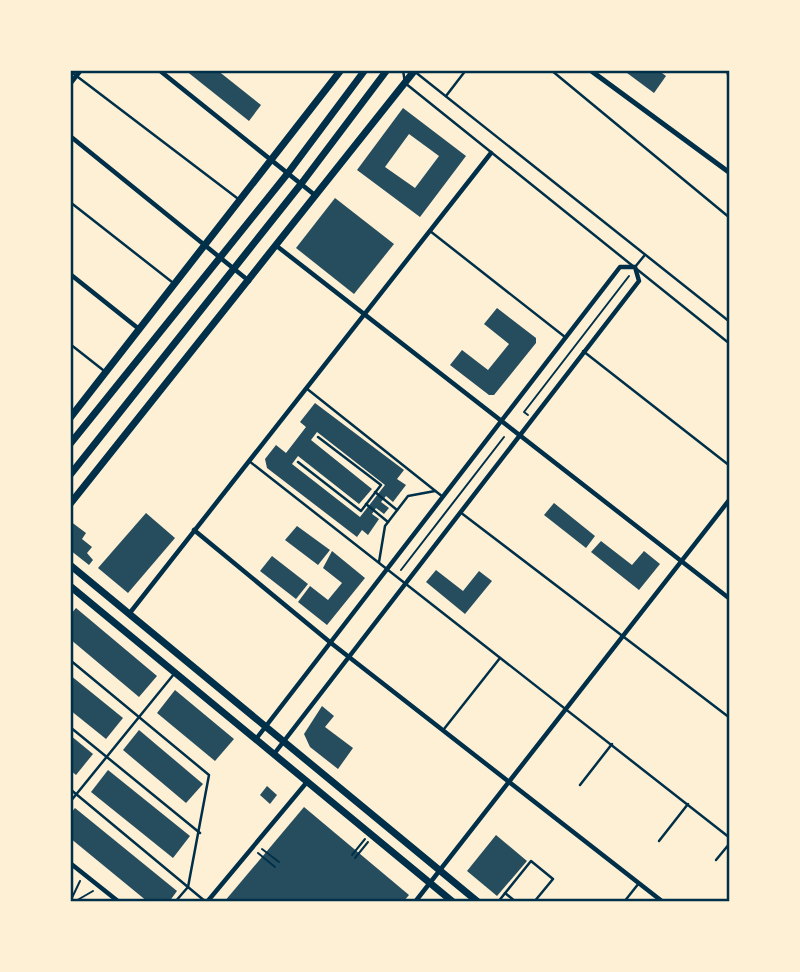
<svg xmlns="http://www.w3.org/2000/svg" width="800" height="972" font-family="'DM Sans',sans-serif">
<rect width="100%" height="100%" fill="#fdf0d5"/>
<g fill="#264d5e" fill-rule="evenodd">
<path d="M185 70H217L261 105 249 121Z"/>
<path d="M623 70H658L666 76 654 93Z"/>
<path d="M403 108 466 156 420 217 357 170ZM409 134 439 156 415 188 385 167Z"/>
<path d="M335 198 394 244 354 294 296 248Z"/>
<path d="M497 308 536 338V343L494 395H489L450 365 462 350 488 370 509 344 484 324Z"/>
<path d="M315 403 404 470 397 479 406 485 393 502 386 496 381 502 389 508 384 514 376 508 372 514 379 519 368 535 362 530 357 537 267 468 265 459 276 445 286 453 306 427 300 422ZM317 432 385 485 360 517 292 464 298 456 359 504 372 489 311 440Z"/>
<path d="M554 503 595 536 586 548 544 515Z"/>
<path d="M146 513 175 538 128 593 98 568Z"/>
<path d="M70 521 86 533 82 539 92 547 87 553 93 560 89 565 70 550Z"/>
<path d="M297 526 330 550 318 565 285 540Z"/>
<path d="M601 541 632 565 644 551 660 564 639 590 591 552Z"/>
<path d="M332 551 365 578 327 625 298 602 310 586 328 600 342 583 323 568Z"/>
<path d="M272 556 308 584 296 599 260 571Z"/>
<path d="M436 570 463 591 479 571 492 581 465 614 426 582Z"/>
<path d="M76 608 157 676 139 697 70 639V615Z"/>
<path d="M70 675 123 718 106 739 70 710Z"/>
<path d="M175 690 234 739 215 761 157 713Z"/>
<path d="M322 706 334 716 325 727 353 748 338 769 310 747 304 734Z"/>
<path d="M139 730 203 784 186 803 123 750Z"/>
<path d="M70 735 93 754 76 775 70 770Z"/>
<path d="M108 770 190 836 173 858 91 792Z"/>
<path d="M267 786 277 795 270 804 260 795Z"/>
<path d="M304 807 409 895 403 902H224Z"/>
<path d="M75 808 177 891 169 902H148L70 838V814Z"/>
<path d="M496 835 527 861 497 896 467 871Z"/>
</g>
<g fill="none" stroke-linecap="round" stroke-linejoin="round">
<g stroke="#003049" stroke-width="2">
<path d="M528 415 524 412 629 276"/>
<path d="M401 570 504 437"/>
<path d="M262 849 279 862"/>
<path d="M258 853 275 867"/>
<path d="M352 855 365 839"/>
<path d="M355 858 368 842"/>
<path d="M70 902 80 881"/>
<path d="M74 902 93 891"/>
</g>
<g stroke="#003049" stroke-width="2.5">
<path d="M403 70 405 83 730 344"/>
<path d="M551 70 730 218"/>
<path d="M727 70 730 84"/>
<path d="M70 71 237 198"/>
<path d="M414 71 730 322"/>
<path d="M446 96 466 70"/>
<path d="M70 202 172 282"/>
<path d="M430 231 565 337"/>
<path d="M635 267 644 256"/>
<path d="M70 344 103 370"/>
<path d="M583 351 730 466"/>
<path d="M306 388 443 497"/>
<path d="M249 461 730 838"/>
<path d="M298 462 361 511 381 485 318 437"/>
<path d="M375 492 397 510"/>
<path d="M366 504 388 522"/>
<path d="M460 512 730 718"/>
<path d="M379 562 385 526 408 496 435 491"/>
<path d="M70 660 209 775 188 887 175 902"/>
<path d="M70 727 200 833"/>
<path d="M444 729 500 658"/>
<path d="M580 785 612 744"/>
<path d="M70 789 206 902"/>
<path d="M70 802 174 674"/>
<path d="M659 841 688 804"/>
<path d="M716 860 730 843"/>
<path d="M505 893 516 902"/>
<path d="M498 902 531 861 553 879 534 902"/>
<path d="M624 902 639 883"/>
</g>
<g stroke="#003049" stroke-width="4.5">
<path d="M159 70 316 196"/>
<path d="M70 84 81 70"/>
<path d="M70 136 249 281"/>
<path d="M278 247 730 599"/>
<path d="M70 274 139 329"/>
<path d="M194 530 331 643 663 902"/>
<path d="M129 614 491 153"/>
<path d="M256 739 620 267H635L639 281 274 754"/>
<path d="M70 863 119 902"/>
<path d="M207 902 307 782"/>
<path d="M415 902 730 499"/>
</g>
<path stroke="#003049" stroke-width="5" d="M590 70 730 173"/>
<g stroke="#003049" stroke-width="7">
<path d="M70 418 341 70"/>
<path d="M70 444 288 173 365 70"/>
<path d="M70 475 301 184 387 70"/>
<path d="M70 504 415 70"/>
<path d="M70 565 478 902"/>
<path d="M70 586 453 902"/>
</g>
</g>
<rect width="800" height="972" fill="none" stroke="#fdf0d5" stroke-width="144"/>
<rect x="72" y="72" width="656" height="828" fill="none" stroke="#003049" stroke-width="2.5"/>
</svg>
